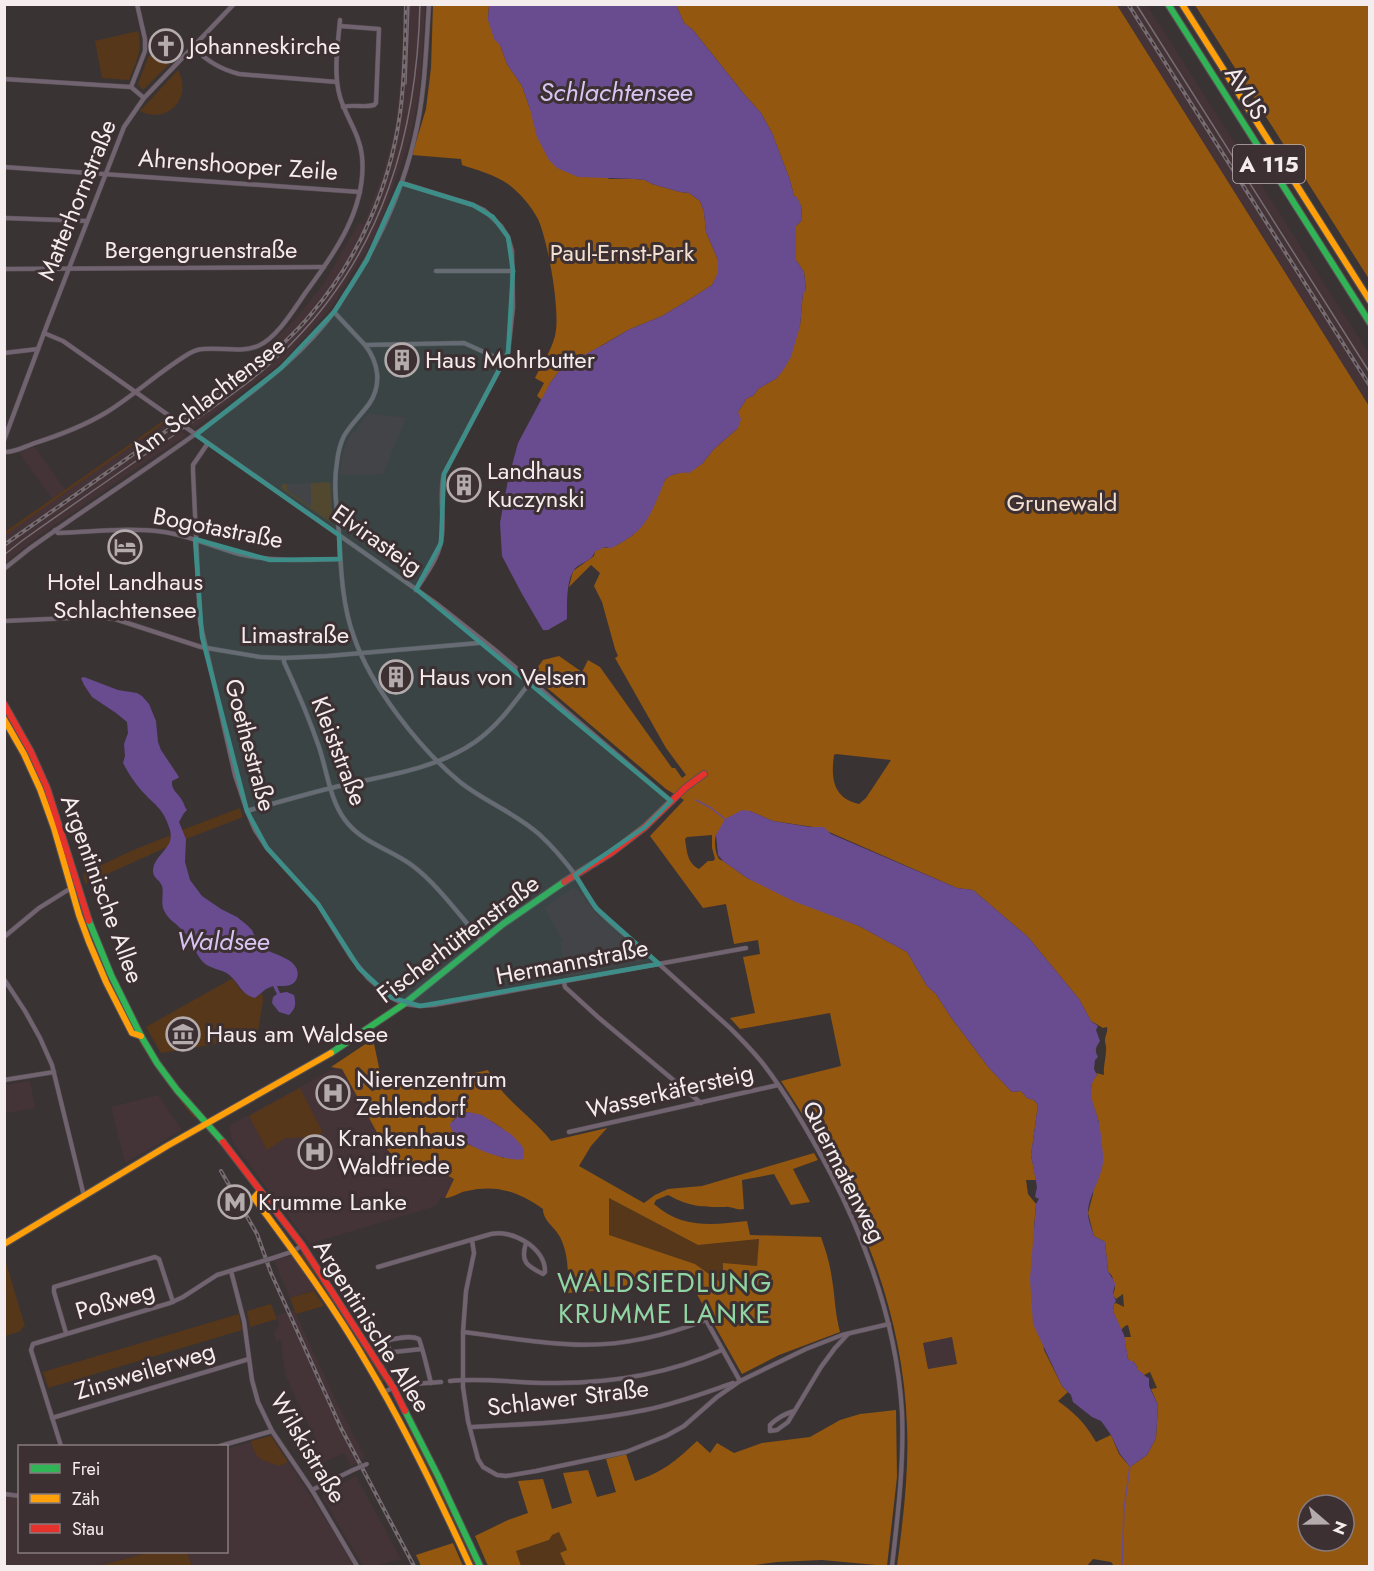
<svg xmlns="http://www.w3.org/2000/svg" width="1374" height="1571" font-family="Jost,sans-serif">
<rect width="100%" height="100%" fill="#3a3334"/>
<g fill="#443337">
<path d="M404 5H425L423 48 419 96 409 142 377 233 331 308 283 361 271 371 194 428 190 425 181 431 187 435 150 459 33 540 5 563 4 535 167 421 173 426 181 419 176 415 241 369 280 335 298 316 324 283 359 223 364 224 384 171 395 128 400 84Z"/>
<path d="M1117 5H1147L1369 354V406Z"/>
<path d="M369 413 406 418 383 474 340 475 342 458 346 445 349 438Z"/>
<path d="M35 447 65 490 52 499 19 452Z"/>
<path d="M311 483 312 508 287 490V484Z"/>
<path d="M572 888 577 889 597 915 642 956V961L566 977 560 943 563 941 544 908Z"/>
<path d="M335 1068 342 1069 385 1147 393 1156 410 1166 422 1169 432 1168 454 1179 445 1198 441 1197 436 1206 309 1244 233 1143 229 1129 232 1124Z"/>
<path d="M30 1081 35 1108 6 1113 4 1085Z"/>
<path d="M158 1095 182 1130 125 1163 111 1107Z"/>
<path d="M289 1256 294 1257 316 1290 290 1298 274 1260Z"/>
<path d="M294 1310 338 1405 365 1458 351 1466 344 1453 322 1463 314 1447 317 1444 285 1374 281 1340 276 1341 274 1332 279 1325 277 1315Z"/>
<path d="M952 1337 957 1364 928 1369 923 1343Z"/>
<path d="M271 1436 310 1495 339 1541 353 1566H192L187 1552H226L227 1449Z"/>
<path d="M356 1476 401 1559 375 1566H363L323 1498V1493Z"/>
<path d="M4 1496 19 1498 20 1552H151L98 1566H5Z"/>
</g>
<g fill="#573719">
<path d="M138 31C143 51 136 62 129 80L102 78 95 41Z"/>
<path d="M149 55 170 63 143 90 138 84Z"/>
<path d="M178 70C193 97 168 125 140 111Z"/>
<path d="M163 418 167 421 5 535V532L163 421Z"/>
<path d="M330 482 333 521 330 522 281 488 282 484H287V490L311 507V483Z"/>
<path d="M18 732C32 758 44 786 53 815 65 850 73 885 85 920 111 994 145 1058 197 1116L194 1118C178 1098 162 1078 148 1056 121 1014 101 967 84 920 62 855 50 794 15 733Z"/>
<path d="M240 808 243 817 186 839 182 830Z"/>
<path d="M171 835 169 844 167 847 85 884 83 874 131 851Z"/>
<path d="M233 978C238 988 244 995 255 998L262 993 263 1001 257 1037 161 1053 146 1027Z"/>
<path d="M300 1088 323 1133 312 1137 285 1138 267 1150 249 1116Z"/>
<path d="M609 1198 698 1245 759 1239 757 1267 723 1284 695 1264 608 1235Z"/>
<path d="M303 1252 385 1381 382 1383 339 1312 300 1255Z"/>
<path d="M5 1259 25 1327 21 1328V1331L5 1336Z"/>
<path d="M314 1291 324 1306 296 1314 290 1298Z"/>
<path d="M271 1304 277 1319 250 1327 247 1311Z"/>
<path d="M239 1314 242 1330 48 1388 43 1372Z"/>
<path d="M410 1428 456 1521 477 1566H473L440 1493 407 1429Z"/>
<path d="M271 1436 288 1462 279 1466C262 1459 256 1462 251 1441Z"/>
<path d="M559 1532 567 1550 560 1554 566 1566H521L516 1551 549 1540 551 1535Z"/>
<path d="M151 1552H187L192 1566H98Z"/>
</g>
<g fill="#93570f" fill-rule="evenodd">
<path d="M433 5H489L488 20 500 45 507 64 522 86 530 109 609 179H635L645 180 652 184 680 192 689 193 700 201 704 212 706 232 718 260 719 272 712 285 695 296 662 316 628 330 560 370 550 383 542 400 537 396 544 383 535 378C542 364 551 351 555 336 561 313 548 241 538 219 531 206 520 193 508 184 495 175 477 170 462 165L461 159 412 155 426 109 431 68Z"/>
<path d="M676 5H1117L1369 406V1566H1114L1111 1562 1093 1559 1087 1566H897C903 1520 909 1473 907 1426 903 1301 850 1184 781 1081L841 1066 830 1013 740 1029 730 1018 755 1013 743 957 760 954 758 940 734 944 726 904 703 908 650 836 684 800 666 789 532 675 543 660 559 656 582 672 588 660 600 667 672 768H675L682 778 686 775 666 748 615 658 618 656 615 649 602 602 594 586 600 573 591 565 569 587 573 571 594 556 595 551 602 547 607 548 617 545 633 535 665 480 669 476 683 472 702 464 713 450 738 428V412L747 398 753 396 758 389 777 378 800 326 803 292 806 290 804 272 796 260V226L802 220 801 206 797 198 794 196 790 180 772 133 761 113 744 94 693 30 684 23ZM834 755 836 754 891 760 866 798 859 804C832 798 831 777 834 755ZM750 811 773 821 820 828 957 888 973 890 1028 937 1079 999 1091 1021 1103 1028 1107 1027C1108 1033 1105 1035 1105 1041 1105 1044 1107 1047 1106 1050 1106 1059 1103 1066 1104 1075L1096 1073 1097 1075 1092 1081 1090 1096 1099 1122 1093 1194 1088 1213 1094 1236 1105 1242 1108 1271 1112 1276 1115 1288 1113 1295 1116 1299 1123 1294 1124 1307 1116 1303 1114 1304 1113 1311 1121 1330 1125 1326 1128 1325 1131 1337H1124L1128 1359 1131 1362 1133 1361 1138 1368V1370L1144 1375 1150 1372 1157 1388 1151 1389 1158 1405 1156 1438 1147 1455 1130 1467 1119 1454 1111 1435 1096 1442C1085 1423 1076 1414 1058 1401L1068 1392 1062 1386 1044 1350 1034 1228 1036 1204 1028 1194 1026 1180H1036L1031 1155 1038 1105 1034 1100 1027 1098 1021 1091 1012 1092 989 1068 950 1016 936 994 927 986 907 952 859 926 747 878 723 861 719 859C715 853 714 842 716 835ZM712 835V848L715 859 713 861H708L699 869C687 863 687 851 685 839L687 837ZM952 1337 957 1364 928 1369 923 1343ZM1308 1505H1344V1541H1308Z"/>
<path d="M1195 5H1369V279Z"/>
<path d="M373 1039 383 1086 475 1073 488 1070C503 1100 532 1116 551 1141L607 1128 591 1146 579 1166 644 1203 655 1195 668 1189 702 1186 814 1153 818 1160 793 1169 810 1202 791 1205 774 1174 742 1180 744 1209C736 1211 732 1206 725 1207 701 1207 690 1207 668 1195L656 1200 654 1204C682 1229 712 1225 747 1221L750 1235 821 1237C826 1251 830 1264 832 1279 835 1297 835 1314 840 1332L779 1355 742 1374 686 1275 594 1291 568 1293C568 1273 569 1255 560 1237 555 1227 543 1221 543 1209 520 1192 496 1184 467 1191 459 1192 453 1198 445 1198L454 1179 433 1168 422 1169 410 1166 393 1156 385 1147 342 1069 331 1067ZM468 1112 491 1121 503 1129 504 1158 467 1144 454 1135 452 1121 461 1114ZM609 1198 698 1245 759 1239 757 1266 723 1263V1284L695 1264 609 1235Z"/>
<path d="M896 1410 897 1477 887 1566 822 1560 777 1562 748 1566H566L560 1553 567 1550 559 1532 552 1535 549 1540 516 1551 521 1566H488L475 1536 508 1520 528 1513 518 1481 543 1479 552 1509 572 1503 563 1473 588 1470 597 1497 616 1492 606 1459 626 1454 635 1481C662 1473 677 1460 697 1441L710 1453 717 1443 734 1453 762 1443 810 1437 840 1420 860 1414Z"/>
<path d="M453 1543 463 1566H421L416 1555Z"/>
</g>
<g fill="#694b90">
<path d="M489 5H676L684 23 693 30 744 94 761 113 772 133 790 180 794 196 797 197 801 206 802 220 796 226V260L804 272 806 291 803 293 800 326 791 357 784 369 777 378 758 389 753 396 747 398 738 412 741 419 738 428 713 450 702 464 689 473C681 472 670 474 665 480 657 499 650 522 634 534 628 539 620 543 614 547L610 548 603 547 602 549 595 551C592 562 580 562 574 570 566 581 567 606 567 619L548 630H543L522 594 502 556 500 523 508 480 518 443 550 383 560 370 570 362 603 345 628 330 662 316 695 296 712 285 718 272V260L706 232 704 212 700 201 689 193 680 192 652 184 645 180 635 179 578 177 557 168 549 160 537 137 530 109 522 86 507 64 500 45 494 39 488 20Z"/>
<path d="M84 677 118 690 137 693 142 696 149 704 156 721 158 742 161 750 179 777 178 778 172 781C171 791 179 793 183 802 184 804 185 808 187 810L184 813 179 822 186 839 185 862 190 880 202 896 221 909 237 917 247 925 252 930 257 942 260 947C271 954 303 959 297 978 294 987 285 986 277 986L280 993 287 992 294 995C296 1004 296 1008 289 1015L279 1012 272 1003 273 997 277 994 273 986 266 989 255 998C240 994 239 982 228 974 221 969 211 969 204 963 195 954 192 941 184 932 177 923 167 920 163 908 161 900 164 892 162 886 160 880 153 878 153 871 154 854 175 849 170 830 163 807 155 806 141 790 134 782 128 773 123 763L125 756 124 744 128 733 127 722 116 713 92 697 84 685 81 678Z"/>
<path d="M742 810 750 811 773 821 810 827H824L831 834 957 888 973 890 1028 937 1079 999 1091 1021 1098 1026 1096 1030 1100 1041C1096 1047 1094 1050 1098 1057L1095 1060 1094 1069 1097 1075C1084 1091 1095 1105 1099 1123 1101 1133 1102 1144 1103 1155 1105 1176 1088 1193 1088 1213 1088 1220 1092 1229 1094 1236L1105 1242 1108 1271 1115 1283C1114 1294 1111 1290 1116 1301L1114 1304 1113 1311 1124 1335 1128 1359 1131 1361H1133L1138 1368V1370C1143 1372 1144 1377 1149 1378V1386L1158 1405 1156 1438 1147 1455 1130 1467 1120 1454 1111 1435 1104 1425 1101 1421 1092 1417 1073 1402 1071 1395 1062 1386 1033 1324 1030 1279 1036 1204 1039 1199 1035 1197 1037 1187 1031 1155 1038 1105 1034 1100 1027 1098 1021 1091 1012 1092 989 1068 950 1016 936 994 927 986 907 952 859 926 793 901 747 878 723 861 718 855 716 835 725 819Z"/>
<path d="M468 1112 482 1115 512 1135 522 1146 524 1151 523 1159C508 1163 450 1143 450 1124L457 1117Z"/>
</g>
<g fill="none" stroke-linecap="round" stroke-linejoin="round">
<g stroke="#694b90" stroke-width="1.5">
<path d="M696 800 711 808 725 819"/>
<path d="M1122 1566 1124 1509 1130 1466"/>
</g>
<defs>
<g id="street">
<path d="M340 26 379 29 376 103 374 105C364 108 354 104 343 107"/>
<path d="M193 47C207 61 220 69 239 74L337 82"/>
<path d="M4 79 131 87 144 98"/>
<path d="M131 87 145 51V39L137 4"/>
<path d="M4 167 360 192"/>
<path d="M402 183 473 205 484 210 501 226 508 237 512 251 513 307 508 353 444 474C439 494 444 514 442 535 440 557 427 572 416 590"/>
<path d="M4 218 87 221"/>
<path d="M4 269 324 267"/>
<path d="M436 271H513"/>
<path d="M334 312 365 345 464 343 504 361"/>
<path d="M44 333 63 341 437 604 495 650 671 801"/>
<path d="M365 345C379 363 382 385 369 404 361 415 351 424 344 436 340 444 338 453 337 462 333 486 337 510 339 534 341 569 342 605 354 637 371 687 420 749 460 782 485 802 516 813 540 835 553 847 565 861 576 876 583 887 589 900 598 910 613 926 632 940 649 955 676 979 703 1004 730 1028 742 1040 754 1052 764 1065 790 1099 811 1136 831 1174 869 1248 897 1328 902 1412 904 1465 898 1514 892 1566"/>
<path d="M4 353 38 349"/>
<path d="M4 440 47 325 124 127 144 98 234 4"/>
<path d="M208 443 193 465V471L200 622 235 775 247 811 255 830 267 848 318 904 351 957 368 978 390 997 404 1004 420 1006 434 1005 746 948"/>
<path d="M4 452C14 453 26 446 35 443 60 435 84 426 107 412 136 394 161 370 190 353 194 351 199 349 203 349 220 347 241 353 258 346 277 338 294 309 306 292 335 253 367 208 362 156 360 135 346 117 340 97 333 73 338 44 340 20"/>
<path d="M55 530 58 533C92 532 130 527 164 532 190 536 214 547 239 554 272 562 306 560 340 559"/>
<path d="M4 569 29 549C96 501 165 458 231 408 268 380 306 350 334 312 340 304 345 294 351 286 379 241 402 192 414 140 425 96 426 50 429 4"/>
<path d="M4 621 93 617 115 619 201 647 260 657 284 658 327 656 479 643 481 639"/>
<path d="M284 658V662C297 690 309 718 319 747 327 771 330 800 345 820 363 844 391 849 413 866 437 884 461 917 481 940"/>
<path d="M247 811C275 803 303 795 331 788 380 776 433 771 475 742 498 726 514 703 531 681"/>
<path d="M4 937 39 908 71 888"/>
<path d="M4 979 25 1011 40 1038 52 1065 84 1196"/>
<path d="M564 982 565 987 599 1018 701 1103"/>
<path d="M4 1080 54 1072"/>
<path d="M569 1132 778 1085"/>
<path d="M472 1240 474 1253 466 1291 463 1332V1387L468 1421 478 1459 483 1467 497 1475 506 1476 536 1471 626 1452 666 1436 684 1426 717 1397 740 1381 806 1349 842 1335 889 1324"/>
<path d="M273 1258 294 1251 302 1245"/>
<path d="M378 1267 491 1234C512 1229 546 1248 545 1272L543 1274C527 1266 520 1262 526 1243"/>
<path d="M231 1271 244 1321 252 1380 258 1402 272 1431 312 1490 357 1566"/>
<path d="M463 1332C497 1336 531 1342 565 1344 613 1348 662 1337 706 1320L740 1381"/>
<path d="M66 1333 54 1292V1287L155 1257 159 1259 173 1302"/>
<path d="M422 1349 394 1352 390 1351 387 1344 389 1340C398 1338 411 1335 419 1339 424 1353 427 1368 431 1383"/>
<path d="M450 1381C486 1377 521 1384 556 1383 612 1383 671 1373 722 1350"/>
<path d="M384 1392 399 1385 441 1382"/>
<path d="M794 1411C784 1414 777 1418 770 1425V1431L777 1430 788 1422 821 1367 835 1348 848 1334"/>
<path d="M52 1418 249 1359"/>
<path d="M470 1427C528 1424 587 1422 645 1410 675 1404 704 1393 733 1383"/>
<path d="M61 1446 31 1350 33 1344 170 1303 183 1297 217 1275 253 1264"/>
<path d="M220 1446 272 1431"/>
<path d="M312 1490 353 1470"/>
<path d="M4 1494 20 1496"/>
</g>
<g id="fast">
<path d="M1168 4 1370 323"/>
<path d="M89 921 111 975 141 1036 157 1063 177 1090 223 1142"/>
<path d="M331 1053 404 1004 503 924 564 882"/>
<path d="M405 1411 438 1476 480 1566"/>
</g>
<g id="slow">
<path d="M1182 4 1370 301"/>
<path d="M4 719 24 754 40 789 54 828 79 915 89 942 106 982 132 1033 141 1036"/>
<path d="M260 1191 254 1198C295 1253 335 1308 369 1367 407 1431 439 1498 470 1566"/>
<path d="M4 1244 167 1146 331 1053"/>
</g>
<g id="jam">
<path d="M4 704 31 752 47 788 89 921"/>
<path d="M564 882 611 853 645 827 685 788 704 774"/>
<path d="M223 1142 302 1245 393 1387 405 1411"/>
</g>
</defs>
<use href="#street" stroke="#575153" stroke-width="5"/>
<use href="#fast" stroke="#575153" stroke-width="8"/>
<use href="#slow" stroke="#575153" stroke-width="8"/>
<use href="#jam" stroke="#575153" stroke-width="8"/>
<use href="#street" stroke="#726370" stroke-width="4"/>
<use href="#fast" stroke="#30b455" stroke-width="6"/>
<use href="#slow" stroke="#ff9f0a" stroke-width="6"/>
<use href="#jam" stroke="#e5322d" stroke-width="6"/>
<g stroke="#766d73" stroke-width="1.5">
<path d="M1136 4 1370 373"/>
<path d="M406 84 409 4"/>
<path d="M4 555 23 540C75 503 127 467 180 431 218 404 259 378 291 344 383 251 417 133 420 4"/>
</g>
<defs>
<g id="rail">
<path d="M1128 4 1370 386"/>
<path d="M4 545 253 370C274 352 295 334 312 313 359 258 390 186 400 114 405 78 405 41 406 4"/>
<path d="M221 1171 257 1234 271 1273 341 1428 414 1566"/>
</g>
</defs>
<use href="#rail" stroke="#766d73" stroke-width="4"/>
<use href="#rail" stroke="#3d3033" stroke-width="1.5" stroke-dasharray="4.5" stroke-linecap="butt"/>
<defs>
<g id="street-bridge">
<path d="M253 1264 273 1258"/>
<path d="M353 1470 367 1464"/>
</g>
</defs>
<use href="#street-bridge" stroke="#575153" stroke-width="5" stroke-linecap="butt"/>
<use href="#street-bridge" stroke="#726370" stroke-width="4"/>
</g>
<path fill="#3d8e88" fill-opacity="0.2" stroke="#3d8e88" stroke-width="4.5" stroke-linejoin="round" d="M401 183 473 205 493 217 508 237 513 271 508 353 444 474 441 543 416 589 671 801 645 827 575 875 596 908 659 964 420 1006 390 997 359 968 318 904 267 848 247 811 202 637 195 539 270 560 340 559 339 535 196 435 281 368 334 312 367 260Z"/>
<defs>
<symbol id="church-ring" viewBox="-11 -11 22 22"><circle r="9.5" fill="#3d3033" stroke="#b4abad" stroke-width="1.5"/><path d="M-1.2-6h2.4v3.5h3.3v2.4h-3.3V6h-2.4V-.1h-3.3v-2.4h3.3Z" fill="#b4abad"/></symbol>
<symbol id="building-ring" viewBox="-11 -11 22 22"><circle r="9.5" fill="#3d3033" stroke="#b4abad" stroke-width="1.5"/><path d="M-4-6H4V6H1V3H-1V6H-4ZM-2.5-4.3h1.7v1.8h-1.7ZM.8-4.3h1.7v1.8H.8ZM-2.5-1h1.7V.8h-1.7ZM.8-1h1.7V.8H.8Z" fill="#b4abad"/></symbol>
<symbol id="hotel-ring" viewBox="-11 -11 22 22"><circle r="9.5" fill="#3d3033" stroke="#b4abad" stroke-width="1.5"/><path d="M-6-4.5h1.5V1H6V5H4.5V3h-9V5H-6ZM-4 0a1.8 1.8 0 1 1 3.6 0ZM.5 0V-2.5h3Q6-2.5 6 0Z" fill="#b4abad"/></symbol>
<symbol id="museum-ring" viewBox="-11 -11 22 22"><circle r="9.5" fill="#3d3033" stroke="#b4abad" stroke-width="1.5"/><path d="M0-6L6-3V-2H-6V-3ZM-5-1h2V3h-2ZM-1-1h2V3h-2ZM3-1h2V3H3ZM-6 4H6V6H-6Z" fill="#b4abad"/></symbol>
<symbol id="hospital-ring" viewBox="-11 -11 22 22"><circle r="9.5" fill="#3d3033" stroke="#b4abad" stroke-width="1.5"/><path d="M-5-5h3v3.5h4V-5h3V5h-3V1.5h-4V5h-3Z" fill="#b4abad"/></symbol>
<symbol id="metro-ring" viewBox="-11 -11 22 22"><circle r="9.5" fill="#3d3033" stroke="#b4abad" stroke-width="1.5"/><path d="M-5.5 5V-5H-3L0 0L3-5H5.5V5H3V-.5L0 4L-3-.5V5Z" fill="#b4abad"/></symbol>
</defs>
<g fill-rule="evenodd">
<use href="#church-ring" x="147" y="27" width="38" height="38"/>
<use href="#building-ring" x="383" y="341" width="38" height="38"/>
<use href="#building-ring" x="445" y="466" width="38" height="38"/>
<use href="#hotel-ring" x="106" y="528" width="38" height="38"/>
<use href="#building-ring" x="377" y="658" width="38" height="38"/>
<use href="#museum-ring" x="164" y="1015" width="38" height="38"/>
<use href="#hospital-ring" x="314" y="1074" width="38" height="38"/>
<use href="#hospital-ring" x="296" y="1133" width="38" height="38"/>
<use href="#metro-ring" x="216" y="1183" width="38" height="38"/>
</g>
<g text-anchor="middle" stroke-width="6" stroke-linejoin="round" paint-order="stroke">
<rect fill="#3d3033" stroke="#beb4b6" stroke-width="1.5" x="1233" y="145" width="72" height="38" rx="4.5"/>
<g font-size="22" font-weight="bold" fill="#f5ecee">
<text x="1269" y="172">A 115</text>
</g>
<g font-size="24" fill="#f5ecee" stroke="#3d3033" text-anchor="start">
<text x="189" y="54">Johanneskirche</text>
<text x="425" y="368">Haus Mohrbutter</text>
<text x="487" y="479">Landhaus<tspan x="487" dy="28">Kuczynski</tspan></text>
<text x="125" y="590" text-anchor="middle">Hotel Landhaus<tspan x="125" dy="28">Schlachtensee</tspan></text>
<text x="419" y="685">Haus von Velsen</text>
<text x="206" y="1042">Haus am Waldsee</text>
<text x="356" y="1087">Nierenzentrum<tspan x="356" dy="28">Zehlendorf</tspan></text>
<text x="338" y="1146">Krankenhaus<tspan x="338" dy="28">Waldfriede</tspan></text>
<text x="258" y="1210">Krumme Lanke</text>
</g>
<g font-size="24" fill="#f5ecee" stroke="#3d3033">
<text transform="translate(1246 93) rotate(58)" y="8">AVUS</text>
<text transform="translate(238 165) rotate(4)" y="8">Ahrenshooper Zeile</text>
<text transform="translate(77 200) rotate(-68)" y="8">Matterhornstraße</text>
<text x="201" y="258">Bergengruenstraße</text>
<text transform="translate(208 398) rotate(-37)" y="8">Am Schlachtensee</text>
<text transform="translate(218 528) rotate(11)" y="8">Bogotastraße</text>
<text transform="translate(377 540) rotate(35)" y="8">Elvirasteig</text>
<text x="295" y="643">Limastraße</text>
<text transform="translate(250 745) rotate(75)" y="8">Goethestraße</text>
<text transform="translate(339 751) rotate(69)" y="8">Kleiststraße</text>
<text transform="translate(102 889) rotate(70)" y="8">Argentinische Allee</text>
<text transform="translate(458 939) rotate(-37)" y="8">Fischerhüttenstraße</text>
<text transform="translate(572 962) rotate(-11)" y="8">Hermannstraße</text>
<text transform="translate(670 1091) rotate(-13)" y="8">Wasserkäfersteig</text>
<text transform="translate(844 1172) rotate(63)" y="8">Quermatenweg</text>
<text transform="translate(115 1301) rotate(-16)" y="8">Poßweg</text>
<text transform="translate(372 1326) rotate(58)" y="8">Argentinische Allee</text>
<text transform="translate(145 1371) rotate(-17)" y="8">Zinsweilerweg</text>
<text transform="translate(568 1398) rotate(-7)" y="8">Schlawer Straße</text>
<text transform="translate(308 1448) rotate(59)" y="8">Wilskistraße</text>
</g>
<g font-size="24" fill="#f4e0d0" stroke="#3d3033">
<text x="622" y="261">Paul-Ernst-Park</text>
<text x="1062" y="511">Grunewald</text>
</g>
<g font-size="26" font-style="italic" fill="#d5c5f0" stroke="#3d3033">
<text x="616" y="101">Schlachtensee</text>
<text x="223" y="950">Waldsee</text>
</g>
<g font-size="27" letter-spacing="1.5" fill="#90d6a4" stroke="#3d3033">
<text x="665" y="1292">WALDSIEDLUNG<tspan x="665" dy="31">KRUMME LANKE</tspan></text>
</g>
</g>
<rect width="1374" height="1571" fill="none" stroke="#f5ecee" stroke-width="12"/>
<rect x="18" y="1445" width="210" height="108" fill="#3d3033" stroke="#877b7e" stroke-width="1.5"/>
<rect x="30" y="1464" width="30" height="9" fill="#30b455" stroke="#877b7e" stroke-width="1.5"/>
<text x="72" y="1475" font-size="18" fill="#f5ecee">Frei</text>
<rect x="30" y="1494" width="30" height="9" fill="#ff9f0a" stroke="#877b7e" stroke-width="1.5"/>
<text x="72" y="1505" font-size="18" fill="#f5ecee">Zäh</text>
<rect x="30" y="1524" width="30" height="9" fill="#e5322d" stroke="#877b7e" stroke-width="1.5"/>
<text x="72" y="1535" font-size="18" fill="#f5ecee">Stau</text>
<g transform="translate(1326 1523) rotate(110)"><circle r="28" fill="#3d3033" stroke="#877b7e" stroke-width="1.5"/>
<path d="M0-4.5L10 22L0 15L-10 22Z" fill="#b4abad"/>
<text y="-9" font-size="16" font-weight="bold" text-anchor="middle" fill="#f5ecee">N</text>
</g>
</svg>
